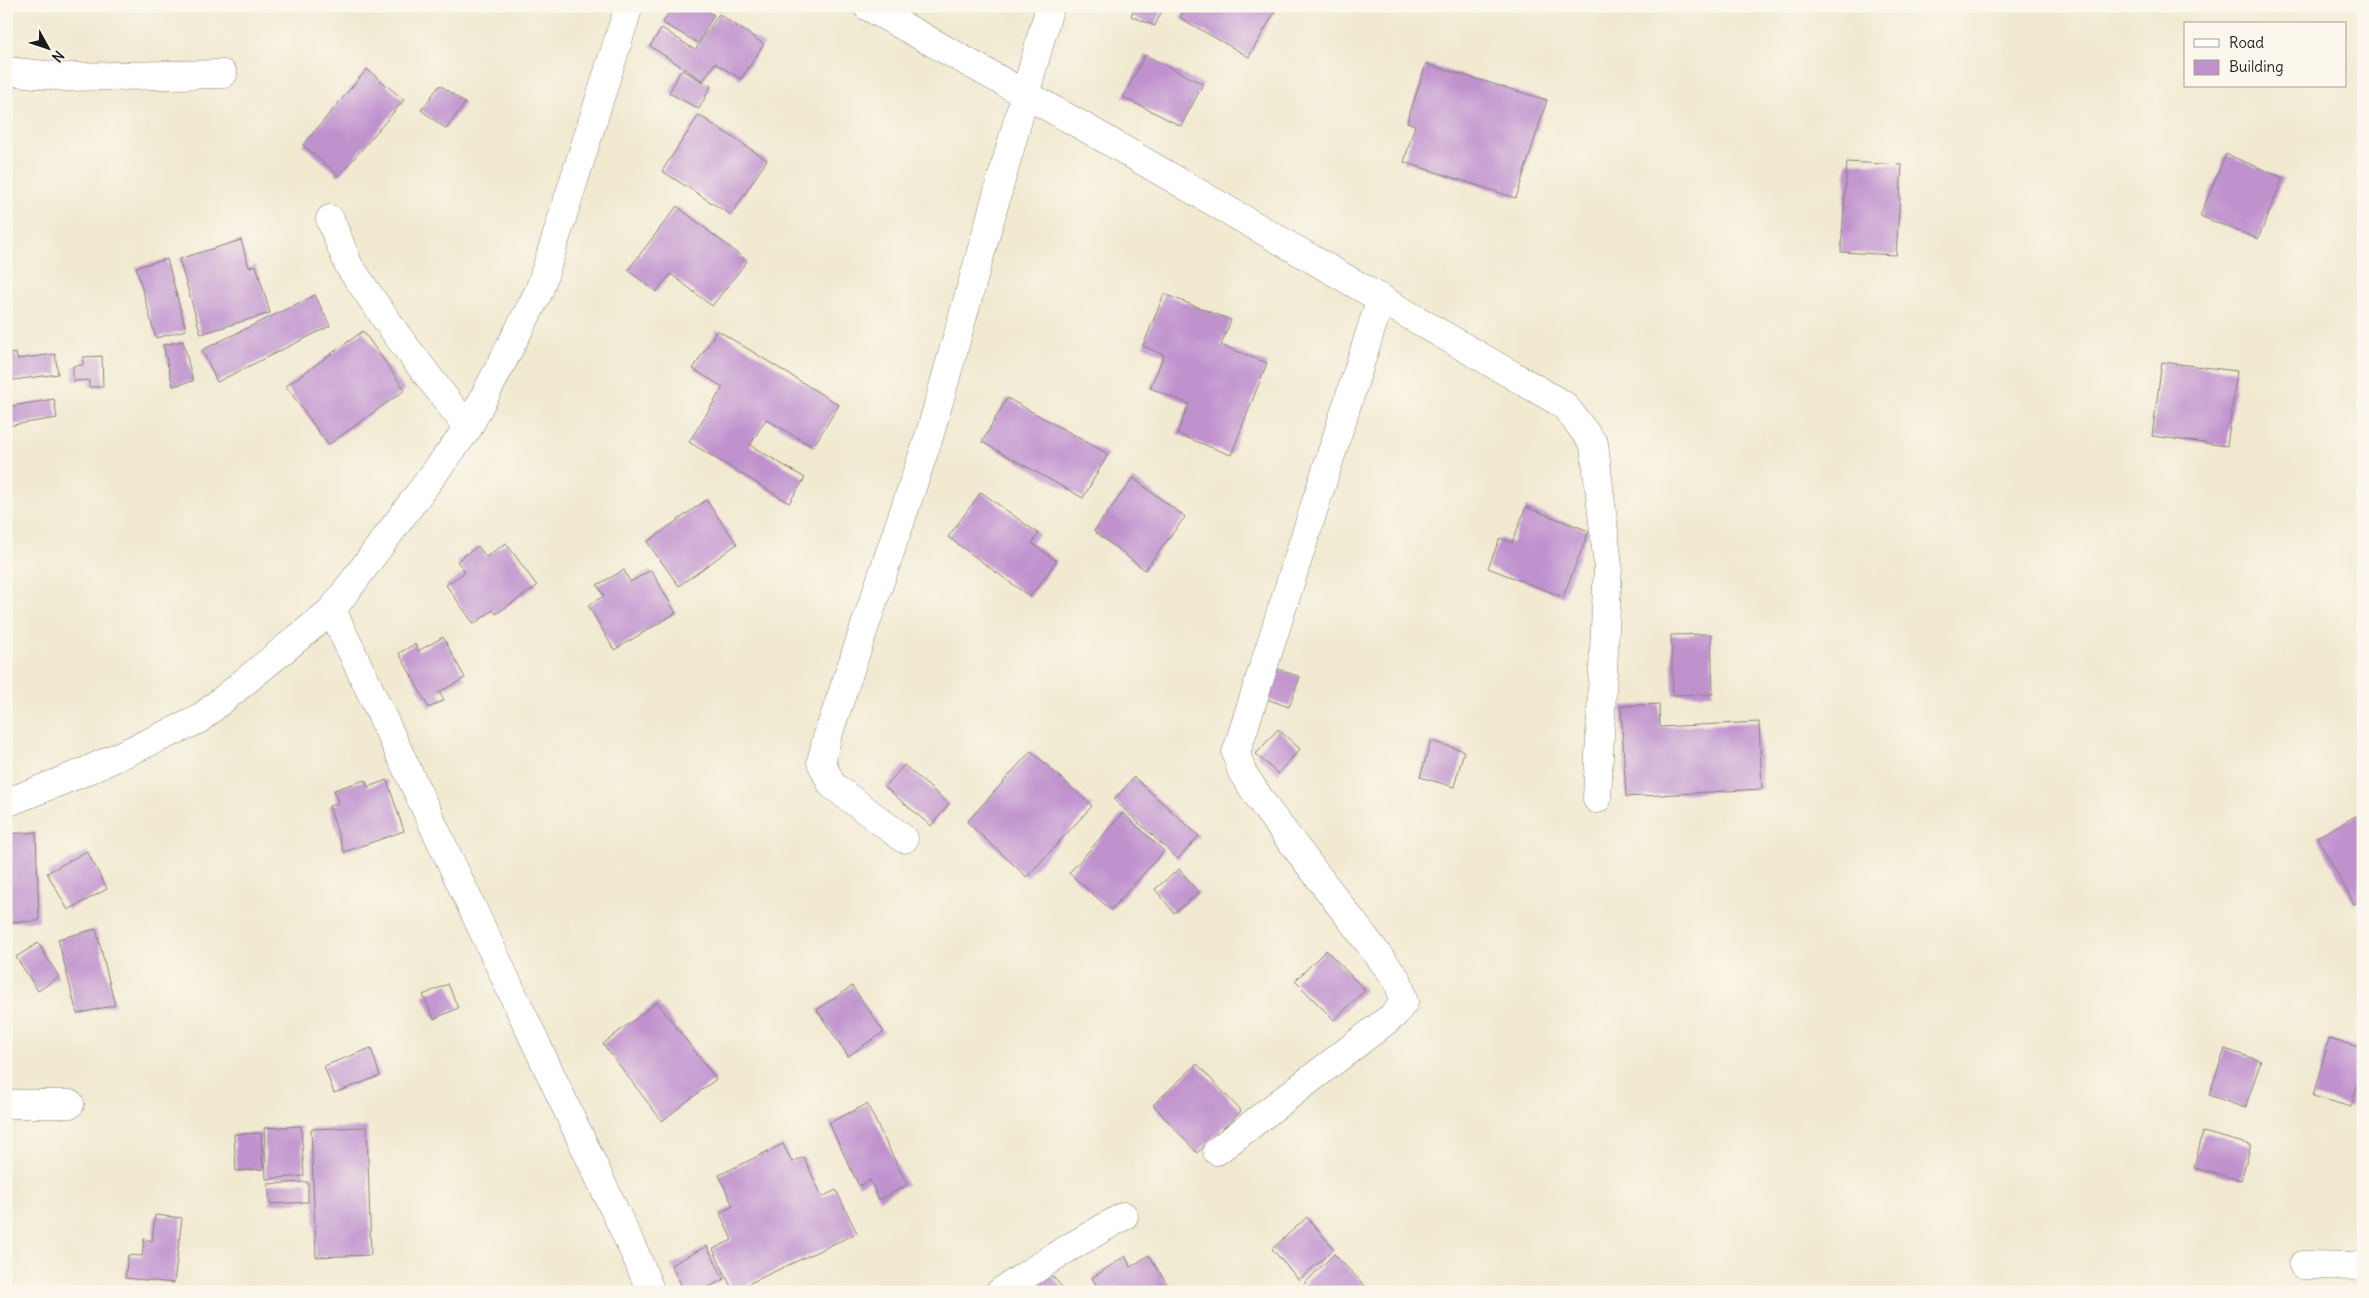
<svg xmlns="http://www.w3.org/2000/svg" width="2369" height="1298" font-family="Delius,sans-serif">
<rect width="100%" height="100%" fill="#fbf7ec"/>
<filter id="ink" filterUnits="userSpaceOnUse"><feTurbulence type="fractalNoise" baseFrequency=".02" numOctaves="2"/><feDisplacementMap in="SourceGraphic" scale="10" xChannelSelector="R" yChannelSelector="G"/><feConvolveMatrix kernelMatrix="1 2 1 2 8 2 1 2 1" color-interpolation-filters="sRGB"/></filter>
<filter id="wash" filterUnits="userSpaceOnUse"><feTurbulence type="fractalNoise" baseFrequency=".0096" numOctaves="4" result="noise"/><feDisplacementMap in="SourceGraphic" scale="20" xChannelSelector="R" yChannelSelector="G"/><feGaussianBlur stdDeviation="1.12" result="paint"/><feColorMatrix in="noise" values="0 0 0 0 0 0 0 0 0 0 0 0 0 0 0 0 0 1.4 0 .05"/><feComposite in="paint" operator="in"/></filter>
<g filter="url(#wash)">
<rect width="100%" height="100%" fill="#f1e9d0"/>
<g id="blocks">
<g fill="#bf92ce">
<path d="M672 6H697L714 15 698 43 663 23Z"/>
<path d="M710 6H723L721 11Z"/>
<path d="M1135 6H1164L1155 26 1131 16Z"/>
<path d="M1187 6H1278L1249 57 1180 18Z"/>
<path d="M719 14 764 44 741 79 715 63 703 81 650 46 662 28 695 50Z"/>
<path d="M1145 55 1203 84 1181 126 1123 97Z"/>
<path d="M1426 64 1547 100 1516 198 1404 162 1415 125 1407 122Z"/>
<path d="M367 69 404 100 339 176 303 145Z"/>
<path d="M681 70 711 86 699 109 669 93Z"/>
<path d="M440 85 465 103 446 129 421 110Z"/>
<path d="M699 115 767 160 731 215 662 171Z"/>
<path d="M2226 154 2283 178 2258 239 2200 216Z"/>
<path d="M1847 162 1902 165 1896 255 1841 252Z"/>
<path d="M677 206 747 261 712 306 671 274 656 292 628 270Z"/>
<path d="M241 240 249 267 256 265 270 313 201 334 179 259Z"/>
<path d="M167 259 186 330 156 338 136 267Z"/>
<path d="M1164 294 1231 320 1221 345 1267 363 1231 455 1177 434 1189 404 1150 388 1164 355 1143 346Z"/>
<path d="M315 295 330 326 217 382 202 350Z"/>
<path d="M717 330 839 405 813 447 766 419 750 445 805 478 789 503 689 442 723 387 693 369Z"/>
<path d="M363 331 405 390 328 445 286 386Z"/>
<path d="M183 341 193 381 173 386 163 345Z"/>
<path d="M16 353 17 359 55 354 58 374 6 381V354Z"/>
<path d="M102 356 103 387H89V380L73 381V366L83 365V357Z"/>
<path d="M2162 362 2237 371 2227 446 2152 436Z"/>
<path d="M1007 398 1108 454 1083 498 982 442Z"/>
<path d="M54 399 57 418 6 426V407Z"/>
<path d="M1133 478 1185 517 1145 570 1094 531Z"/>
<path d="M981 492 1039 534 1032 543 1057 561 1030 597 948 537Z"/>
<path d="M706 500 737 544 679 586 647 542Z"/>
<path d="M1526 507 1589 531 1563 597 1488 568 1500 538 1512 543Z"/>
<path d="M506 543 537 586 496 614 493 610 474 624 446 585 465 572 457 561 478 546 486 557Z"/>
<path d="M624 570 630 582 651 570 676 613 614 650 588 605 604 596 597 585Z"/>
<path d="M1711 634 1713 694 1673 695 1671 635Z"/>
<path d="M443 637 465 678 439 692 444 700 429 708 399 653 415 644 418 651Z"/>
<path d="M1272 667 1300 677 1289 707 1261 697Z"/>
<path d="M1659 704 1660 727 1759 722 1762 789 1626 797 1621 706Z"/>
<path d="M1278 729 1300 749 1278 774 1256 754Z"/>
<path d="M1431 741 1464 751 1454 787 1420 777Z"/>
<path d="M1031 751 1092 806 1027 877 967 822Z"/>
<path d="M904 765 949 804 931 826 885 787Z"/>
<path d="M1134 777 1199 836 1178 859 1114 800Z"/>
<path d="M365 780 368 787 387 780 404 831 344 852 329 806 338 803 334 790Z"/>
<path d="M2363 812V899L2354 904 2317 837Z"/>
<path d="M1123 813 1164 851 1111 910 1069 873Z"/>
<path d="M36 832 39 921 10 922 9 887H6V834Z"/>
<path d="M87 851 107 889 68 910 47 873Z"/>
<path d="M1179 869 1199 893 1174 913 1155 889Z"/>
<path d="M96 929 115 1005 77 1014 58 939Z"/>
<path d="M38 943 59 977 38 991 16 957Z"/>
<path d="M1326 950 1365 990 1334 1020 1295 981Z"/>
<path d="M448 984 458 1008 434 1019 423 995Z"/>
<path d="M852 986 884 1032 848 1056 817 1010Z"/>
<path d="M657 1002 716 1079 662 1121 603 1044Z"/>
<path d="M2329 1039 2363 1048V1065L2351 1107 2313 1096Z"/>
<path d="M371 1048 380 1076 334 1093 324 1066Z"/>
<path d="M2225 1049 2261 1061 2245 1108 2209 1095Z"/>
<path d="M1197 1064 1241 1111 1197 1153 1153 1105Z"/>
<path d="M867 1104 907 1185 879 1200 870 1180 859 1186 829 1123Z"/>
<path d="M301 1126 304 1176 266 1179 264 1128Z"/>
<path d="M367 1127 371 1255 316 1257 311 1129Z"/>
<path d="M2203 1132 2251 1145 2241 1180 2194 1168Z"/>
<path d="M261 1133 263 1169 236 1171 234 1134Z"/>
<path d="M783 1144 792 1162 804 1157 822 1197 836 1190 857 1233 733 1291 713 1249 732 1240 720 1213 733 1206 719 1175Z"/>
<path d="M308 1182V1202L270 1204 268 1184Z"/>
<path d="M155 1215 182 1218 174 1283 125 1278 128 1255 142 1256 144 1239 152 1241Z"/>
<path d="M1307 1217 1334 1249 1299 1280 1272 1249Z"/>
<path d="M707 1246 724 1279 700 1292H685L671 1265Z"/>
<path d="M1334 1254 1371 1292H1296Z"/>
<path d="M1149 1255 1172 1292H1100L1092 1278 1125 1256 1131 1267Z"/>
<path d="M1049 1273 1067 1292H1029Z"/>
</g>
</g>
</g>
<g filter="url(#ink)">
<use href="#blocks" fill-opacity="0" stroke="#868276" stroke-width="1"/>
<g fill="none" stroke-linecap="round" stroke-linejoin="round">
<defs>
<g id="minor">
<path d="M867 6 1086 128 1564 405 1594 444 1608 565 1597 799"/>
<path d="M6 71 66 77 223 74"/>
<path d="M330 219 349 266 399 338 468 428"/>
<path d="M332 610 468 428 539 291 629 6"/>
<path d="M6 803 84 772 198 720 332 610 637 1258 651 1292"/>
<path d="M904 839 832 785 821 762 827 738 929 437 1050 6"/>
<path d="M6 1104H70"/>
<path d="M1217 1151 1394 1015 1404 1002 1398 981 1268 811 1242 772 1236 753 1381 298"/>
<path d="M2303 1265 2363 1266"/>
<path d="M1000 1292 1060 1253 1124 1216"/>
</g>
</defs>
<use href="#minor" stroke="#868276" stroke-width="29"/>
<use href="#minor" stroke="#fff" stroke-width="28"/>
</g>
</g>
<rect width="2369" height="1298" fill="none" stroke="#fbf7ec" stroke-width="25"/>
<rect x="2184" y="22" width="162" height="65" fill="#fbf7ec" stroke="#a29f99"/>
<rect x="2194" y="39" width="25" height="8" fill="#ffffff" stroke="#a29f99"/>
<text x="2229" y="48" font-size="15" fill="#1c1c1c">Road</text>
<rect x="2194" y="60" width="25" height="15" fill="#bf92ce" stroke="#a29f99"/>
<text x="2229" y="72" font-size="15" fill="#1c1c1c">Building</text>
<g transform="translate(48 48) rotate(130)" stroke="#fbf7ec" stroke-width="4" paint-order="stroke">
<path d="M0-4L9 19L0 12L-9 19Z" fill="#1c1c1c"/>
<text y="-8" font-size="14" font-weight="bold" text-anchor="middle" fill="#1c1c1c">N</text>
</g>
</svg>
